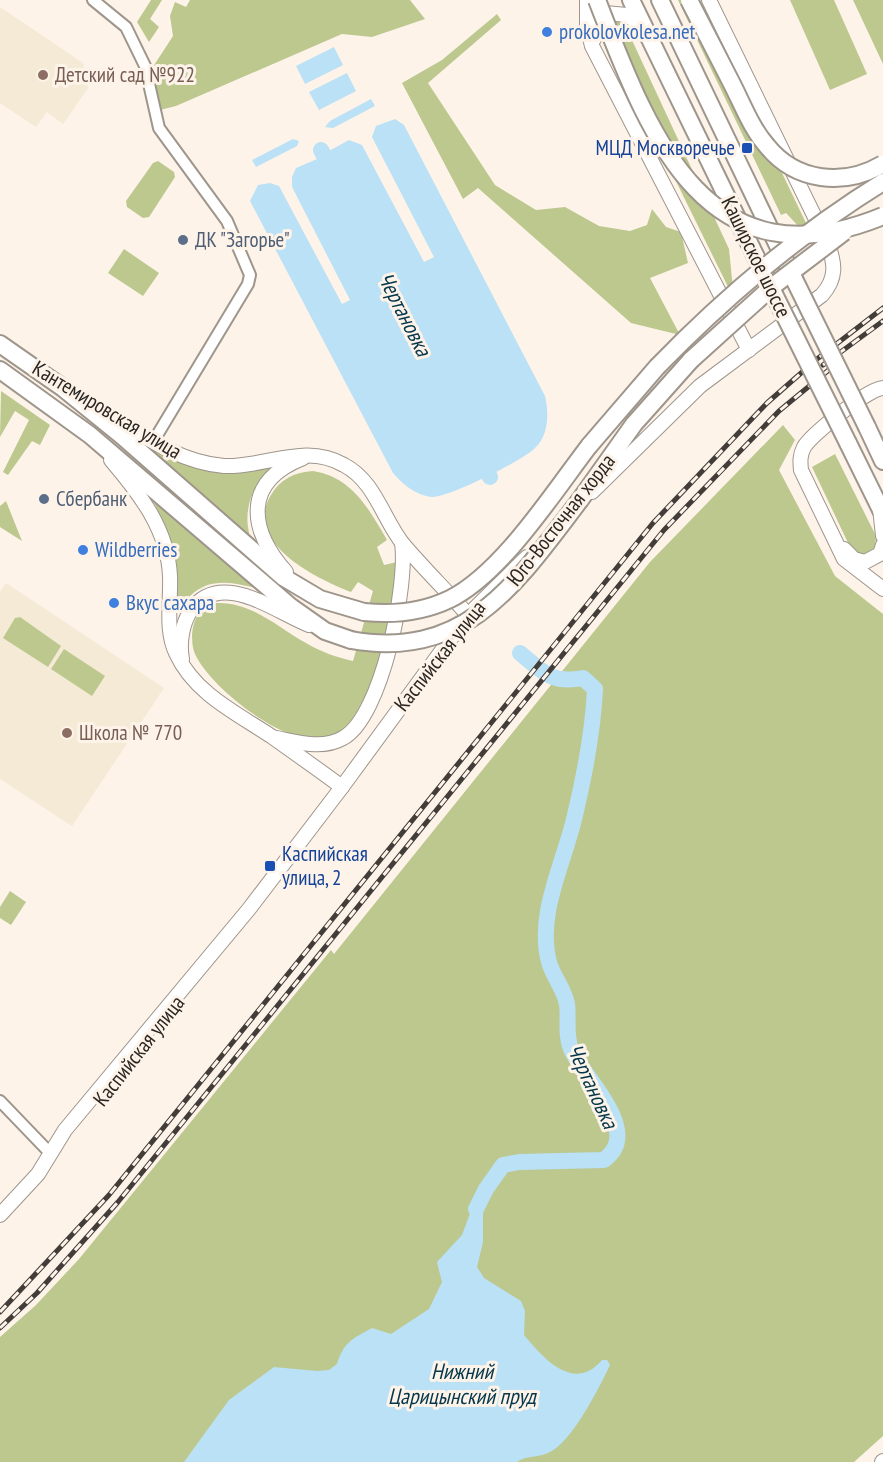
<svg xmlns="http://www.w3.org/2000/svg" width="883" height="1462" font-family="'PT Sans Narrow',sans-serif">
<rect width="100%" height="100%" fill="#fdf3e9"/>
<g fill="#f4ead5">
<path d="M0 7 83 63 88 88 63 124 47 112 36 127 0 103Z"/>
<path d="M6 583 164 688 72 826 0 779V592Z"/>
</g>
<g fill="#bdc88f">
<path d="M151 0H162L150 19 159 27 149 42 137 22Z"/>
<path d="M190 0H410L425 19 372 37 342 34 176 106 160 110 154 80 147 76 173 36 170 16 175 2 186 7Z"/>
<path d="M678 0H699L817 246 786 213 781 215Z"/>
<path d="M790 0H834L867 74 830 90Z"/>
<path d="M853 0H883V64Z"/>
<path d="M497 14 501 20 428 83 495 185 536 210 565 207 599 226 630 231 647 225 652 209 666 227 681 232 688 263 650 278 680 335 631 323 478 188 463 199 402 83 442 60Z"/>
<path d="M614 19 624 23 729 249 734 299 604 35Z"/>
<path d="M158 161 174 172 175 177 149 217 143 218 127 207 126 201 153 163Z"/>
<path d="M124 249 159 273 143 296 108 273Z"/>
<path d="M1 391 50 425 40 445 32 441 8 475 3 472 29 420 15 411 0 437Z"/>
<path d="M783 425 795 440 779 470 835 576 883 614V1436L854 1462H0V1337L36 1305 79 1259 331 950 334 954 650 562Z"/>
<path d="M144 443 164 454 275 465C253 481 242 510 250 536Z"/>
<path d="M835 454 876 536 875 550 864 555 856 553 850 547 812 467Z"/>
<path d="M313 471C352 477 369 509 387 540L377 547 384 565 397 562C400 599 386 633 377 669 373 685 360 724 344 732 337 735 325 740 318 740 280 742 210 687 195 654 188 637 193 604 217 603 252 602 277 627 306 643 321 652 336 657 353 661L373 591 358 582 351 592C318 579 242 543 271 495 280 479 295 472 313 471Z"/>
<path d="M6 501 22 541 0 527V506Z"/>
<path d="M154 502 252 585V587C229 582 209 578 190 596 185 602 180 611 176 614L160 517Z"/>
<path d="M20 617 61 646 48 667 3 638 15 618Z"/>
<path d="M64 649 105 676 92 696 51 669Z"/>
<path d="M10 891 26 902 11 925 0 918V907Z"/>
</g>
<g fill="#bae1f6">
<path d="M334 47 343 65 305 84 296 66Z"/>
<path d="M347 73 356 91 319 110 309 92Z"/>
<path d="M371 99 375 106 333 128 325 127 330 121Z"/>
<path d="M395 119 404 125 545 396C549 413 549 435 535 448 524 460 446 499 431 497 416 495 402 484 393 473L250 201 258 185 270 183 279 186 342 304 350 300 292 187V177L296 168 317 159 481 474 491 469 329 151 349 140 362 145 424 262 434 257 372 137 376 126Z"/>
<path d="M293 139 299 141 297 146 256 167 252 160Z"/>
<path d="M486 1189 483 1201V1242L477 1267 484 1278 521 1301 525 1311 524 1335C544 1359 574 1393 602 1360H607L610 1365C599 1388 571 1444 548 1453 537 1458 527 1455 517 1462H184L229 1400 274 1367 317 1371 329 1370 337 1364C344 1342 352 1339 372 1328L391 1334 429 1309 442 1282 437 1262 462 1235 471 1211Z"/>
</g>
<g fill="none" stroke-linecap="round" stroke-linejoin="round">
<g stroke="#bae1f6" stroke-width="16">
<path d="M321 150 490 477"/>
<path d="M476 1209 486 1189 503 1165 519 1162 604 1160C644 1131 583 1078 571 1049 565 1035 569 1019 567 1004 564 988 553 977 549 962 536 914 565 861 575 815 585 773 593 732 595 689L583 678C551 684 543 672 520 653"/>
</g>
<defs>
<g id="street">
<path d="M93 0 126 27 145 66 159 128 227 221 250 275 248 284 153 442"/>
<path d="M0 1101 50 1153"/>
</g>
<g id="secondary">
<path d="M587 0V26L592 46 749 350"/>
<path d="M594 39V24L605 13 627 15 643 27"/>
<path d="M883 388C869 388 812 434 804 447 800 455 800 461 801 470L844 559 883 589"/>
<path d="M93 405C135 429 174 462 224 466 265 468 305 442 344 465 375 481 383 519 403 544 424 569 447 591 468 615"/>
<path d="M111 460C140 494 168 530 170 576 171 602 165 630 176 653 194 693 236 713 271 736 295 753 319 770 342 787"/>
<path d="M592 492 700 386 822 295C837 278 835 264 828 244L709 0"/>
<path d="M880 508 883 536"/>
<path d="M844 549 854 559 865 562 880 554 883 545"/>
<path d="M286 572C249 530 242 482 303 458"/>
<path d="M182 659C179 643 182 624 191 610 221 569 274 611 309 625"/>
<path d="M276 738C298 742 322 750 343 738 382 717 408 584 402 543"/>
<path d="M0 1215 38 1174 65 1130 249 909 342 787 468 615 527 557"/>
<path d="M882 1462 883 1461"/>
</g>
<g id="primary">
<path d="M631 0 774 294"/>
<path d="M660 0 794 279"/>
<path d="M0 344 63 388 121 435 283 577 320 599 364 612"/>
<path d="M0 370 90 435 291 607 325 631 351 640"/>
<path d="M867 427 883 461"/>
<path d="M848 443 883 514"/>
<path d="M589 446 657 367"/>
<path d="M580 500 634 424 691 360"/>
</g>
</defs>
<use href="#street" stroke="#9e958b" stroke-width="14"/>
<use href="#secondary" stroke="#9e958b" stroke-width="16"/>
<use href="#primary" stroke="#9e958b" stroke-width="20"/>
<use href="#street" stroke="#fff" stroke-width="10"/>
<use href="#secondary" stroke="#fff" stroke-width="14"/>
<use href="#primary" stroke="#fff" stroke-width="16"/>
<defs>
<g id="rail">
<path d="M823 365 883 321"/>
<path d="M0 1312 109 1195 653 523 767 403 817 359 883 308"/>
<path d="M0 1328 37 1293 118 1202 664 530 779 411 836 364"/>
</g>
</defs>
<use href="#rail" stroke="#423d39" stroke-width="5"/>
<use href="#rail" stroke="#fdf3e9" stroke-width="3" stroke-dasharray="9" stroke-linecap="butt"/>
<defs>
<g id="primary-bridge">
<path d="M597 0C649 134 705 289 883 216"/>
<path d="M689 0C703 27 717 55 731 82 742 103 751 128 767 146 796 182 844 187 883 164"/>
<path d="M794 279 867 427"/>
<path d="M774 294 848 443"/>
<path d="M691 360 773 286 844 232"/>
<path d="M657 367C725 297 800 233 883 182"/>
<path d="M364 612C393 615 423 612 450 599 502 573 553 493 589 446"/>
<path d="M351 640C467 661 518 581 580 500"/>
</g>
</defs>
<use href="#primary-bridge" stroke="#9e958b" stroke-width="20" stroke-linecap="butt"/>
<use href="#primary-bridge" stroke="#fff" stroke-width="16"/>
</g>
<g fill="#3f7fe0" stroke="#fdf3e9" stroke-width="2">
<circle cx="547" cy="32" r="6"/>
<circle cx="83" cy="550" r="6"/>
<circle cx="114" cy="603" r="6"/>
</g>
<g fill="#8d6e63" stroke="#fdf3e9" stroke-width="2">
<circle cx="43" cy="75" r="6"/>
<circle cx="67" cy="733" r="6"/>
</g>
<g fill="#1a4fb4" stroke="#fdf3e9" stroke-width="2">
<rect x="741" y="142" width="12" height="12" rx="3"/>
<rect x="264" y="860" width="12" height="12" rx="3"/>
</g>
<g fill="#5c6f8a" stroke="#fdf3e9" stroke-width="2">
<circle cx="183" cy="240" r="6"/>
<circle cx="44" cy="499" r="6"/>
</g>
<g text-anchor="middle" stroke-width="6" stroke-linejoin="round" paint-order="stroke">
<g font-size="21" fill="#366cbe" stroke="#fdf3e9" text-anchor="start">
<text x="559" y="39">prokolovkolesa.net</text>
<text x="95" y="557">Wildberries</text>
<text x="126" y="610">Вкус сахара</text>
</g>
<g font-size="21" fill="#785e54" stroke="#fdf3e9" text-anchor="start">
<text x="55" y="82">Детский сад №922</text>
<text x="79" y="740">Школа № 770</text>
</g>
<g font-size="21" fill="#164399" stroke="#fdf3e9" text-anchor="end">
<text x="735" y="155">МЦД Москворечье</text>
<text x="282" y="861" text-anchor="start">Каспийская<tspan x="282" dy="24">улица, 2</tspan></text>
</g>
<g font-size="21" fill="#4e5e75" stroke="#fdf3e9" text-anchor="start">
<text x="195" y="247">ДК "Загорье"</text>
<text x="56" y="506">Сбербанк</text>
</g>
<g font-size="21" fill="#2a2622" stroke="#fdf3e9">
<text transform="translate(756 257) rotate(64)" y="7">Каширское шоссе</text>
<text transform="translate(107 410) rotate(31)" y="7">Кантемировская улица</text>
<text transform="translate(561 520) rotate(-52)" y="7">Юго-Восточная хорда</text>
<text transform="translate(440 656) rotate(-52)" y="7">Каспийская улица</text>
<text transform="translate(139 1051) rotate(-52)" y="7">Каспийская улица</text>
</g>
<g font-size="22" font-style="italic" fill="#04374b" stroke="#fdf3e9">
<text transform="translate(405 314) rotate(63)" y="8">Чертановка</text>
<text transform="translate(593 1086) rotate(65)" y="8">Чертановка</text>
<text x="462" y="1379">Нижний<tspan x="462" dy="25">Царицынский пруд</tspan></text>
</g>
</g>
</svg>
